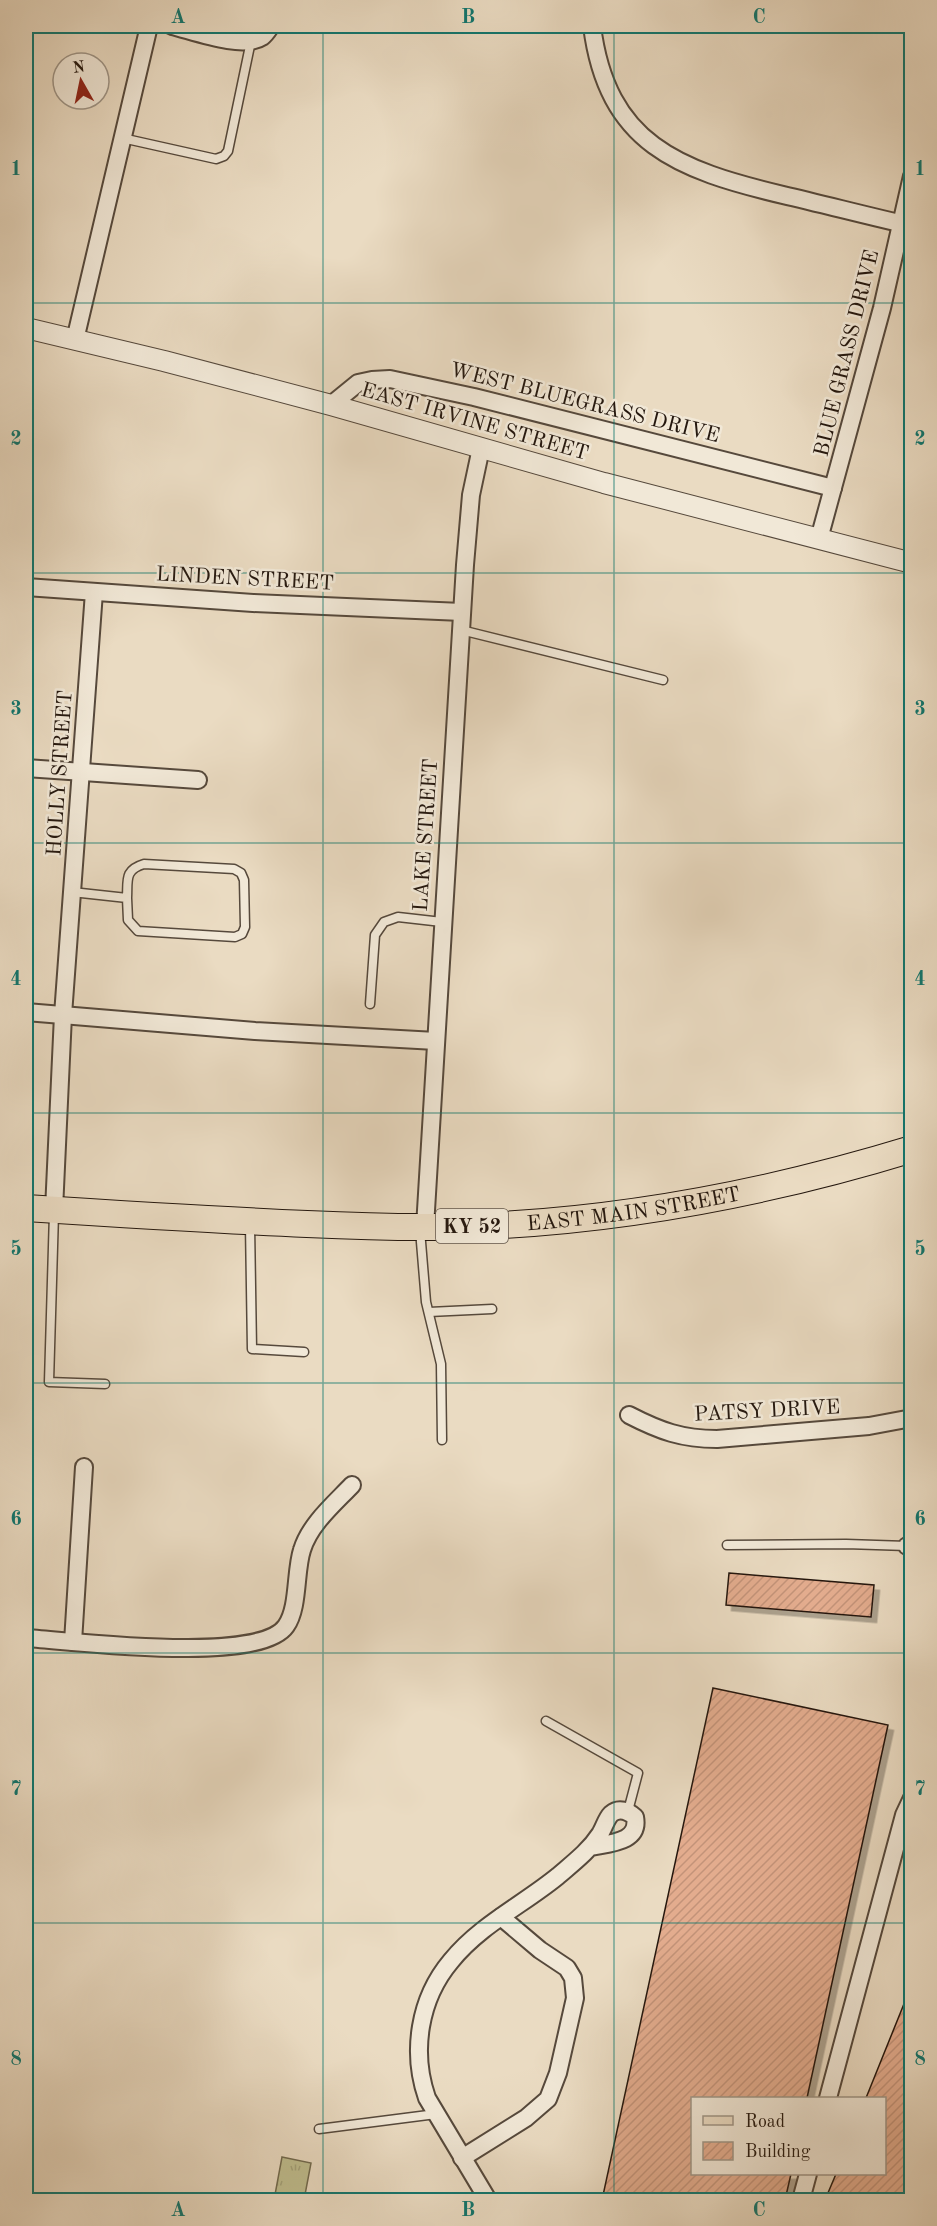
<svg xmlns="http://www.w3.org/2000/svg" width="937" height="2226" font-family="'Old Standard TT',serif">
<defs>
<pattern id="park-tufts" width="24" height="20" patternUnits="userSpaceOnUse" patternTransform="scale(1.5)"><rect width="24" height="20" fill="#bfbd8e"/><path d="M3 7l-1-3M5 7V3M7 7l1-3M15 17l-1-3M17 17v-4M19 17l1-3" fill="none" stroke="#a4a279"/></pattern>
<pattern id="building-hatch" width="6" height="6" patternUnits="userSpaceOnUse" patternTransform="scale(1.5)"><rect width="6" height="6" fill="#e3ac8e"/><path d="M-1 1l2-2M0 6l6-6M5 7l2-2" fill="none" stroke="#c39379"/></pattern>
<filter id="shadow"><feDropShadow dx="5.5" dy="5.5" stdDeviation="0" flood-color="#0004"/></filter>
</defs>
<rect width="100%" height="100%" fill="#eadbc2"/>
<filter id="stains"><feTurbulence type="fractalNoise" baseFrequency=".00333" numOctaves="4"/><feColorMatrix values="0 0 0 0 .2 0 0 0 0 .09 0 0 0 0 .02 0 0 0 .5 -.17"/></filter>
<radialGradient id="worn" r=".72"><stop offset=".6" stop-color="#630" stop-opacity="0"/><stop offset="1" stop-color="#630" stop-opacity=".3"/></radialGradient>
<path fill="url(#park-tufts)" stroke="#726a4e" stroke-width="1.5" d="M282 2157 311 2163 304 2200H274Z"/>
<g fill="url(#building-hatch)" stroke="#25180f" stroke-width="1.5" filter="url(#shadow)">
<path d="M729 1573 874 1585 871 1617 726 1605Z"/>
<path d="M713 1688 888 1725 807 2098H692V2174H791L785 2200H602Z"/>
<path d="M912 1984V2200H825L836 2174H884V2098H866Z"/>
</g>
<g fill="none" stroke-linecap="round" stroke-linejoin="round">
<defs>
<g id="service">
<path d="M122 138 216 159 224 156 228 151 251 41"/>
<path d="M461 630 663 680"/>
<path d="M72 892 127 898C128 880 124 870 144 864L234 869 241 873 244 880 245 927 242 934 235 937 138 931 128 920 127 898"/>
<path d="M370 1004 375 935 384 922 398 917 442 922"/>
<path d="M54 1213 49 1382 105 1384"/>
<path d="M250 1225 252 1349 304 1352"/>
<path d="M420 1230 426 1302 441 1364 442 1440"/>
<path d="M429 1312 492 1309"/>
<path d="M727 1545 846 1544 907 1546"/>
<path d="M546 1721 638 1773 628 1811"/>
<path d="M319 2129 436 2114"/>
</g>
<g id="minor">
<path d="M172 26C193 31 243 50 262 37 266 34 269 29 271 26"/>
<path d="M592 26C607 144 678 170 783 195 826 205 868 216 912 226"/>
<path d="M75 340 149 26"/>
<path d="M331 405 358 383 372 380 390 379 474 397 833 488"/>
<path d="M819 539 882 308 912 176"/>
<path d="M26 587 253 603 462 612"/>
<path d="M26 768 198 780"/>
<path d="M26 1012 255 1031 436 1041"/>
<path d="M54 1210 63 1015 94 592"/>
<path d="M425 1227 465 565 471 495 481 448"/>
<path d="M629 1415C660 1431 682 1439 717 1439L869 1426 912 1418"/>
<path d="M907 1546H912"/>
<path d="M26 1638C73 1641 259 1665 286 1626 299 1608 295 1571 302 1550 310 1524 334 1504 352 1485"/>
<path d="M73 1642 84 1467"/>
<path d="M828 2098 904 1815 912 1798"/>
<path d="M462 2158 526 2118 548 2099 558 2073 575 1998 573 1978 567 1968 540 1950 501 1917"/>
<path d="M488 2200 427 2098C411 2052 419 1999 451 1961 480 1925 524 1904 558 1876 573 1863 589 1851 600 1834 604 1828 606 1819 611 1814 619 1807 628 1811 635 1817 640 1843 609 1843 590 1847"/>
<path d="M801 2200 808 2174"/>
</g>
<path id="tertiary" d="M26 328 164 361 331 405 604 483 912 563"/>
<g id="primary">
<path id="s1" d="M26 1208C119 1214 213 1220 307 1224 371 1227 437 1229 502 1225 641 1217 778 1190 912 1149"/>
</g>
</defs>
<use href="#service" stroke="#56493c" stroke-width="11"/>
<use href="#minor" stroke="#56493c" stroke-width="20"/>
<use href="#tertiary" stroke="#56493c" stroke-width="22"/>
<use href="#primary" stroke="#25180f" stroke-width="28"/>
<use href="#service" stroke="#f1e8d7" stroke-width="8"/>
<use href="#minor" stroke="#f1e8d7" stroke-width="16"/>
<use href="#tertiary" stroke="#f1e8d7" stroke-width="20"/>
<use href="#primary" stroke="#eadbc2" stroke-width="26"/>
</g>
<path fill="none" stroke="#0f766e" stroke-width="1.5" stroke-opacity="0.55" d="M323 26V2200M614 26V2200M26 303H912M26 573H912M26 843H912M26 1113H912M26 1383H912M26 1653H912M26 1923H912"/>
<g text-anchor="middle" stroke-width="5" stroke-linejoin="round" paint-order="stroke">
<rect fill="#f1e8d7" stroke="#62564b" stroke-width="1.5" x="436" y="1209" width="72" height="34" rx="4.5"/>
<g font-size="20" font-weight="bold" fill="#25180f">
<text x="472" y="1233">KY 52</text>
</g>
<g font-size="21" fill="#25180f" stroke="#f1e8d7">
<text transform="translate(846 353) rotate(-76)" y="7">BLUE GRASS DRIVE</text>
<text transform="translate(585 402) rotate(14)" y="7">WEST BLUEGRASS DRIVE</text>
<text transform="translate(475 421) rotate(16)" y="7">EAST IRVINE STREET</text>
<text transform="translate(245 578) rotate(3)" y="7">LINDEN STREET</text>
<text transform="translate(59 773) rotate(-86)" y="7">HOLLY STREET</text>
<text transform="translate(425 835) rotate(-86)" y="7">LAKE STREET</text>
<text dy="7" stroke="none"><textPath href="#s1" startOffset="609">EAST MAIN STREET</textPath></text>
<text transform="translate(767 1410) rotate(-3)" y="7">PATSY DRIVE</text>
</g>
</g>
<rect width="937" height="2226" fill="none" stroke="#eadbc2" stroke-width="66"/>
<rect x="691" y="2097" width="195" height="78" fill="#f1e8d7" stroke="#9f9587" stroke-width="1.5"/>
<rect x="703" y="2116" width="30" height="9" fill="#eadbc2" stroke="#9f9587" stroke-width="1.5"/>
<text x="745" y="2127" font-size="18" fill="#25180f">Road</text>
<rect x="703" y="2142" width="30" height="18" fill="url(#building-hatch)" stroke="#9f9587" stroke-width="1.5"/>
<text x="745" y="2157" font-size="18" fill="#25180f">Building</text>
<g transform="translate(81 81) rotate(351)"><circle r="28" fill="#f1e8d7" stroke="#9f9587" stroke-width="1.5"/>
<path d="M0-4.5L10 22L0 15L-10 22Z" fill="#8f2418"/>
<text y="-9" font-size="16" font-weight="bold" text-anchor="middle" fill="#25180f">N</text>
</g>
<rect x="33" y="33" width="871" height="2160" fill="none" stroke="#0f766e" stroke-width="2"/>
<g font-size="20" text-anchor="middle" font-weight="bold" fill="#0f766e">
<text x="178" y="23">A</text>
<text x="468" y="23">B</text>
<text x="759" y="23">C</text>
<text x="16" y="175">1</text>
<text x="920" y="175">1</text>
<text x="16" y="445">2</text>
<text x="920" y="445">2</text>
<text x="16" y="715">3</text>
<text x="920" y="715">3</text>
<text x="16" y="985">4</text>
<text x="920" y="985">4</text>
<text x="16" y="1255">5</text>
<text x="920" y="1255">5</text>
<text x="16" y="1525">6</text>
<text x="920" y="1525">6</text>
<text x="16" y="1795">7</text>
<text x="920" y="1795">7</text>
<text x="16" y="2065">8</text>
<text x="920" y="2065">8</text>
<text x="178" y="2216">A</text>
<text x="468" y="2216">B</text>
<text x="759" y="2216">C</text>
</g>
<rect width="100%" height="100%" filter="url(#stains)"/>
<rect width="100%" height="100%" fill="url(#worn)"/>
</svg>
